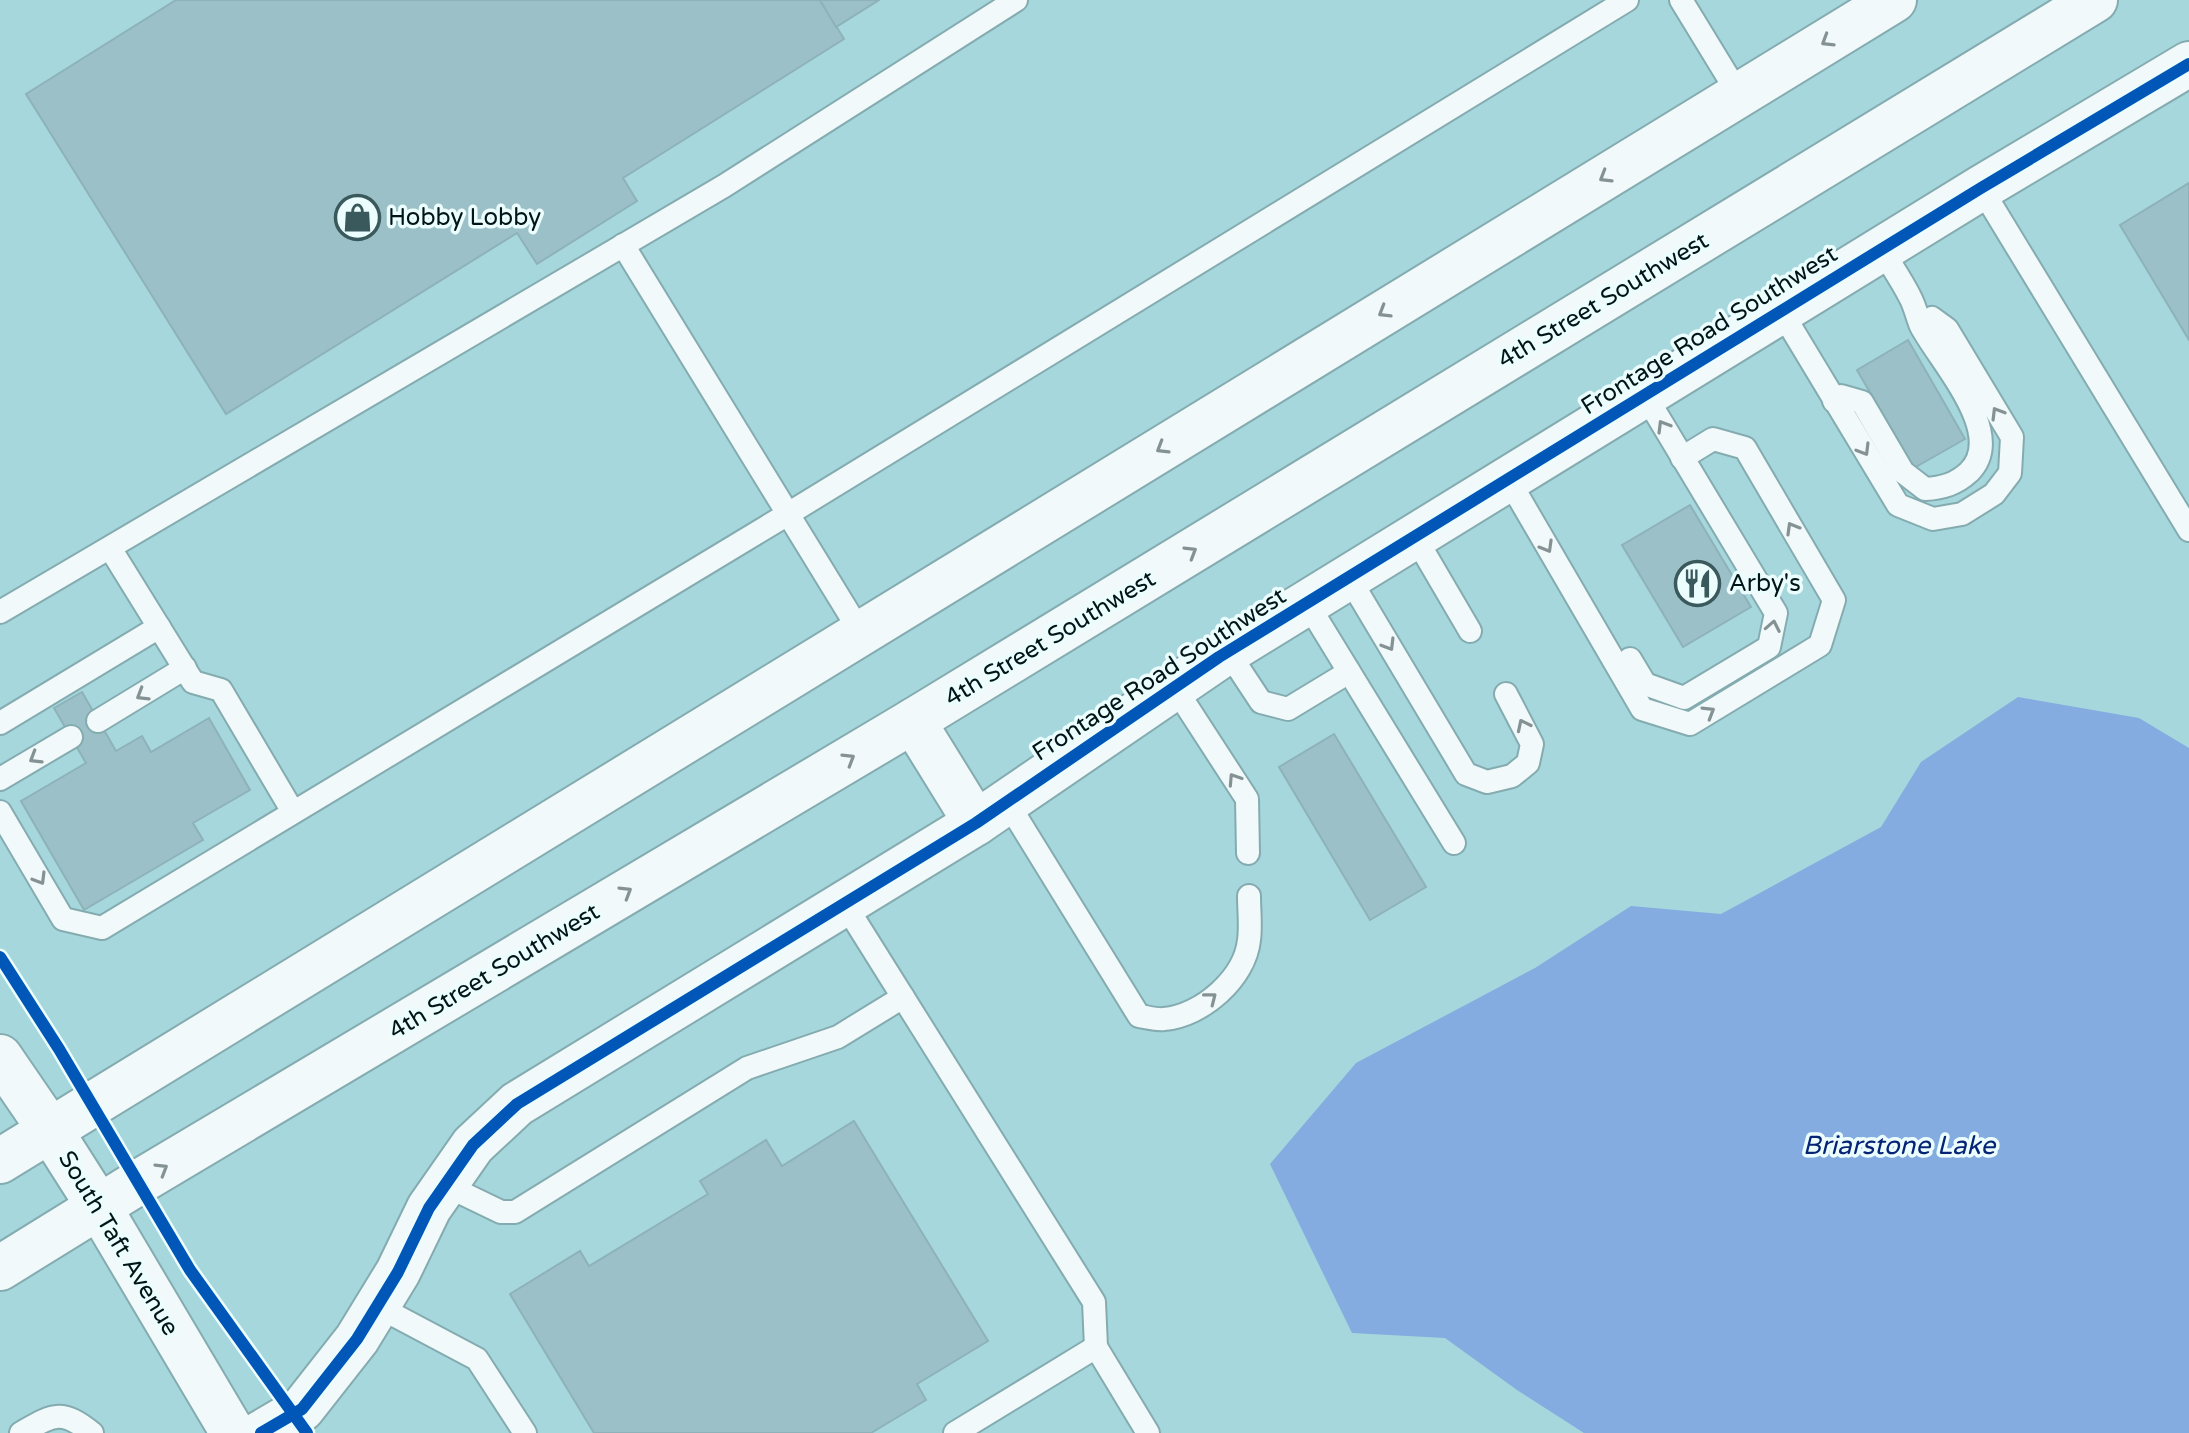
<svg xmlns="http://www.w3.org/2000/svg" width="2189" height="1433" font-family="'Varela Round',sans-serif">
<rect width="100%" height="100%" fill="#a6d7dc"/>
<path fill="#84ace0" d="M2018 697 2139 718 2189 748V1433H1584L1517 1390 1445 1338 1352 1333 1270 1164 1356 1063 1535 968 1631 906 1721 914 1881 827 1921 762Z"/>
<g fill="#9cc0c8" stroke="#8db2b9" stroke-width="2">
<path d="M176 0H820L844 39 623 178 637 201 537 264 517 233 226 414 26 94Z"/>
<path d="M820 0H879L836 27Z"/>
<path d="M2189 183V340L2120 225Z"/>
<path d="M1908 340 1965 439 1914 468 1857 370Z"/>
<path d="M1690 505 1751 607 1683 647 1622 545Z"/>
<path d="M82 692 116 751 142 736 151 752 209 718 250 790 193 823 203 840 84 910 21 801 86 763 54 708Z"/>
<path d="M1334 734 1426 887 1370 920 1279 767Z"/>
<path d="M854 1121 988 1341 917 1384 926 1400 871 1433H594L510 1294 580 1251 589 1266 708 1194 700 1181 766 1140 782 1166Z"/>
</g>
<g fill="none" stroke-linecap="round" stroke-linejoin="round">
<defs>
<g id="service">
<path d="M1681 0 1739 95"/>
<path d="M1981 188 2189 530"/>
<path d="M623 245 861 633"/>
<path d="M1781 311 1898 505 1933 519 1962 514 1994 494 2010 473 2012 437 1947 329 1932 318 1921 325"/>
<path d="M1834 401 1841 396 1862 402 1903 472 1925 489C1943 488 1956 484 1969 472 2008 434 1940 362 1921 326 1917 317 1915 306 1910 297 1902 281 1891 265 1882 250"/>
<path d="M1508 479 1642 709 1690 724 1820 645 1834 600 1745 448 1713 439 1682 458"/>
<path d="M1415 537 1470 631"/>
<path d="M110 548 193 682 221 690 293 812"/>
<path d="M1349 578 1466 774 1487 782 1512 776 1528 763 1532 744 1506 694"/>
<path d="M1307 603 1454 843"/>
<path d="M0 612 724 186 1016 0"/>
<path d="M1228 652 1261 702 1288 709 1349 672"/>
<path d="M1630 659 1645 684 1684 698 1769 647 1776 613 1645 395"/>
<path d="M1175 688 1247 799 1248 853"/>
<path d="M98 721 185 668"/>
<path d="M0 723 159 627"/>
<path d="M0 779 71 737"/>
<path d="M1007 802 1139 1016C1147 1017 1156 1020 1164 1019 1202 1016 1245 978 1249 940 1251 926 1249 910 1249 896"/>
<path d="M0 812 63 919 102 928 788 514 1627 0"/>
<path d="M844 903 1094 1302 1096 1347 1148 1433"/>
<path d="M445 1185 501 1212H515L747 1068 838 1037 903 997"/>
<path d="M377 1306 477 1359 525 1433"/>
<path d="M21 1433C53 1415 61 1408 92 1433"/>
<path d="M955 1433 1096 1347"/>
</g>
<g id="minor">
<path d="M913 721 976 823"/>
<path d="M261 1433 302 1409 357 1339 398 1272 429 1208 473 1145 517 1104 976 823 1219 657 1981 188 2189 64"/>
</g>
<path id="tertiary" d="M0 1057 50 1130 99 1207"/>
<path id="secondary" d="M99 1207 233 1433"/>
<g id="primary">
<path d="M0 1161 1894 0"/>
<path d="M0 1268 139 1182 913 721 2095 0"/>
</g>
</defs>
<use href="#service" stroke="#84acb0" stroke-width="26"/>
<use href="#minor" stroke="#84acb0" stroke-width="48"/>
<use href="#tertiary" stroke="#84acb0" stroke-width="48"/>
<use href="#secondary" stroke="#84acb0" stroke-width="48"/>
<use href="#primary" stroke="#84acb0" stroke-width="48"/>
<use href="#service" stroke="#f2f9fa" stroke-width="22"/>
<use href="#minor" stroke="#f2f9fa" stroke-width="44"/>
<use href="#tertiary" stroke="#f2f9fa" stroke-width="44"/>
<use href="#secondary" stroke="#f2f9fa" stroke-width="44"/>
<use href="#primary" stroke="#f2f9fa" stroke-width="44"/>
<defs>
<g id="cycleway">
<path d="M0 957 59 1049 190 1270 307 1433"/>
<path d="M261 1433 302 1409 357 1339 398 1272 429 1208 473 1145 517 1104 976 823 1219 657 1981 188 2189 64"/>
</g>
</defs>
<use href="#cycleway" stroke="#ecfdfe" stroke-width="17"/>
<use href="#cycleway" stroke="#0057b8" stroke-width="12"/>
</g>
<defs><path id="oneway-chevron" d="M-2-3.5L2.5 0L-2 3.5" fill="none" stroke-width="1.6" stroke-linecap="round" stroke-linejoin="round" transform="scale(2)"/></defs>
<g stroke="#859294">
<use href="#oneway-chevron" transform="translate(1827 41) rotate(148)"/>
<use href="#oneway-chevron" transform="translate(1605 177) rotate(149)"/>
<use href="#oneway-chevron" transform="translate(1384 312) rotate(149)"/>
<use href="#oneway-chevron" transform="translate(1997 413) rotate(-121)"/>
<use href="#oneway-chevron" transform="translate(1663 426) rotate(-121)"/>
<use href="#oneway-chevron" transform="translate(1162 448) rotate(149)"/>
<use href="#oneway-chevron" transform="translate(1864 450) rotate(59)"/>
<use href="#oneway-chevron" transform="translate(1792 528) rotate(-120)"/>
<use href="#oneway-chevron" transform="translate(1547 547) rotate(60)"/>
<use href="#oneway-chevron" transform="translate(1191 552) rotate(-31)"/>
<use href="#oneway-chevron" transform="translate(1773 626) rotate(-79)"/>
<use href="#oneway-chevron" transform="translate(1389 645) rotate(59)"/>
<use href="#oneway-chevron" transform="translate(142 695) rotate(149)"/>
<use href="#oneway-chevron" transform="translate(1709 712) rotate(-31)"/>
<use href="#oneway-chevron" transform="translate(1523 725) rotate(-116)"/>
<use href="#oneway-chevron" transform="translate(35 758) rotate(149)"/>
<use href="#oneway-chevron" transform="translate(849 759) rotate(-31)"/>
<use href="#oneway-chevron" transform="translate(1234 779) rotate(-123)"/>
<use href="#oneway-chevron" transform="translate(40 879) rotate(59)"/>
<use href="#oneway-chevron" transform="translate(626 892) rotate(-31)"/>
<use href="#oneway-chevron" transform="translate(1211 998) rotate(-38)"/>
<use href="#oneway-chevron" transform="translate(162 1169) rotate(-31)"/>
</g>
<defs>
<symbol id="shop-ring" viewBox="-11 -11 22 22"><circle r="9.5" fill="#ecfdfe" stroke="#3a595c" stroke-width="1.5"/><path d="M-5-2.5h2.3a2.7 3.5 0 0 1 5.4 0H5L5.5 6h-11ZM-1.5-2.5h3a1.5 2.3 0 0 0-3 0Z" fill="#3a595c"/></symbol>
<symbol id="restaurant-ring" viewBox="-11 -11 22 22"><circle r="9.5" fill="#ecfdfe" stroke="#3a595c" stroke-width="1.5"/><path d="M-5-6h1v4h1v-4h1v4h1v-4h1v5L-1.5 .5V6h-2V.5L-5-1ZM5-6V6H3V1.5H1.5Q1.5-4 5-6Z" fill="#3a595c"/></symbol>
</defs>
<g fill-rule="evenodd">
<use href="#shop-ring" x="332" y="192" width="51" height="51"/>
<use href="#restaurant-ring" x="1672" y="558" width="51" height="51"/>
</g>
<g text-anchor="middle" stroke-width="7" stroke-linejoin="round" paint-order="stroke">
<g font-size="24" fill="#001517" stroke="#ecfdfe" text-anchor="start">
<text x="388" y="225">Hobby Lobby</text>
<text x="1729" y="591">Arby's</text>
</g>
<g font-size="24" fill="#001517" stroke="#ecfdfe">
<text transform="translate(1603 300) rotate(-31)" y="8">4th Street Southwest</text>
<text transform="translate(1709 330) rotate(-32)" y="8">Frontage Road Southwest</text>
<text transform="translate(1050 638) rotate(-31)" y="8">4th Street Southwest</text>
<text transform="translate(1159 674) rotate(-33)" y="8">Frontage Road Southwest</text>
<text transform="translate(494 971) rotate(-31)" y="8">4th Street Southwest</text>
<text transform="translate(119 1243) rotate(59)" y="8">South Taft Avenue</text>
</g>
<g font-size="26" font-style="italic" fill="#052476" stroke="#ecfdfe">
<text x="1899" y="1154">Briarstone Lake</text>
</g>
</g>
</svg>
